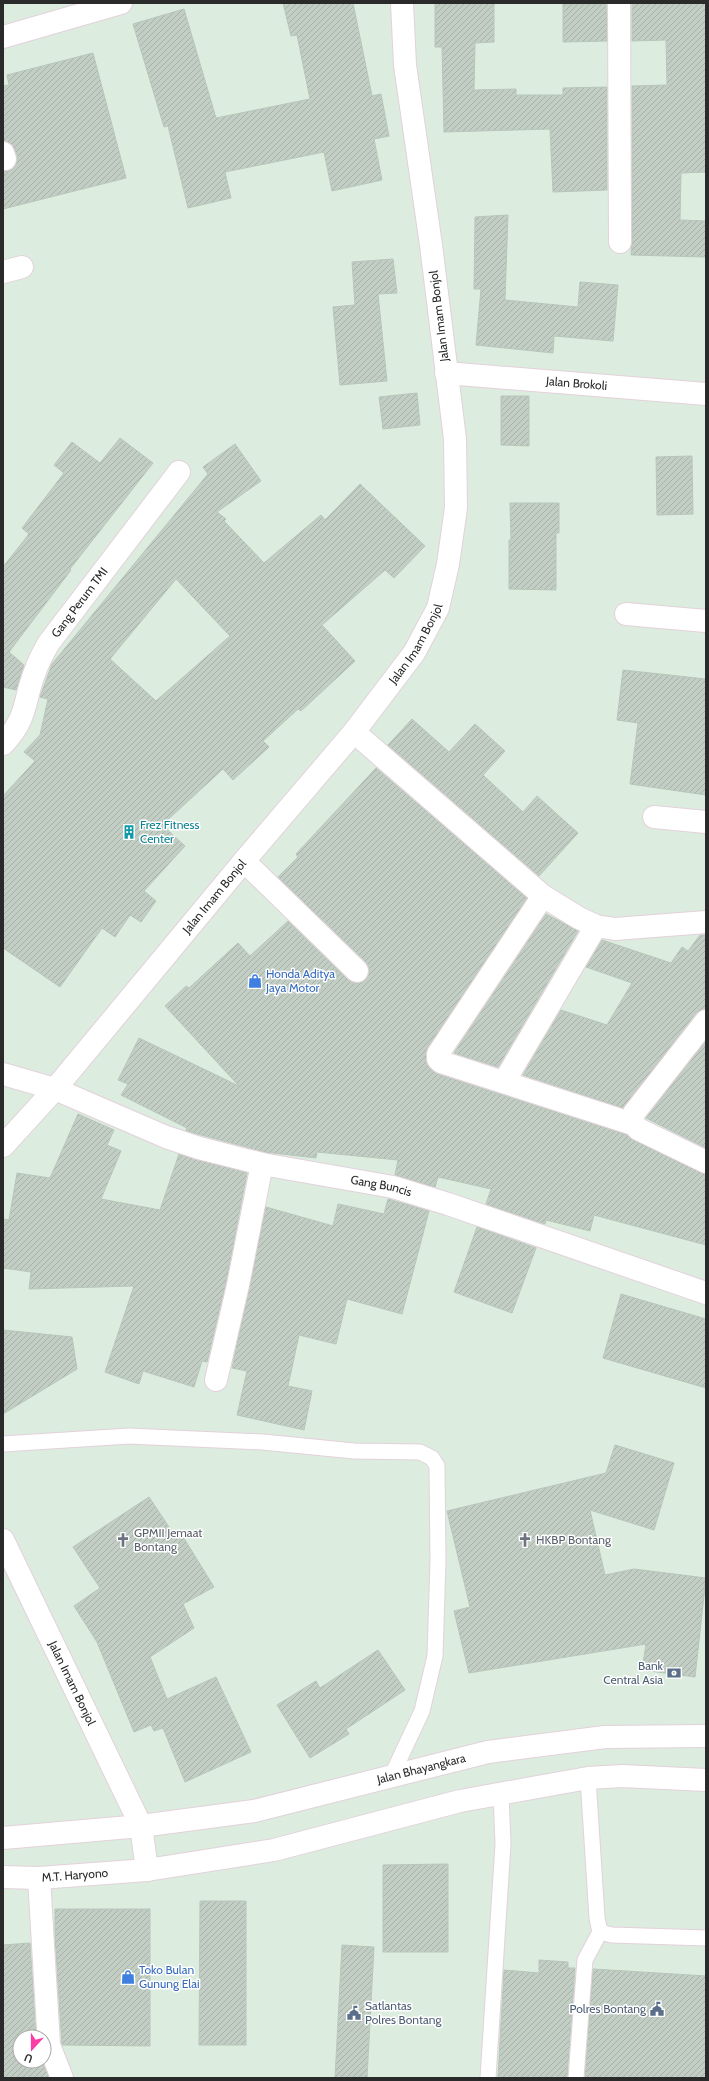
<svg xmlns="http://www.w3.org/2000/svg" width="709" height="2081" font-family="Cabin,sans-serif">
<defs>
<pattern id="building-hatch" width="6" height="6" patternUnits="userSpaceOnUse"><rect width="6" height="6" fill="#c2cec4"/><path d="M-1 1l2-2M0 6l6-6M5 7l2-2" fill="none" stroke="#a7b1a9"/></pattern>
</defs>
<rect width="100%" height="100%" fill="#dcecdf"/>
<g fill="url(#building-hatch)" stroke="#b6c7ba" fill-rule="evenodd">
<path d="M283 3H353L372 96 381 94 389 136 374 139 382 180 332 191 324 152 225 172 231 198 188 208 168 126 164 127 133 24 184 9 216 118 310 99 297 35 291 36Z"/>
<path d="M435 3H494V42L475 43 474 90 516 89V95H563V88L607 87V190L553 192 550 129 444 132 442 47H435Z"/>
<path d="M632 3H706V172L681 173 680 220 706 221V257L631 255 632 242V86L667 85 666 40 632 41Z"/>
<path d="M563 4H606L607 41 563 42Z"/>
<path d="M93 53 126 178 3 209V171H9L14 168 17 161V155L12 144 3 141V86L9 85 7 75Z"/>
<path d="M508 215 505 300 578 307 580 282 618 285 613 341 554 336 553 353 476 345 481 289H474L475 217Z"/>
<path d="M393 259 397 293 378 294 387 381 340 385 333 307 355 305 352 262Z"/>
<path d="M417 393 420 425 383 429 379 397Z"/>
<path d="M501 396H529V446L501 445Z"/>
<path d="M120 438 153 463 70 569 71 570 9 652 24 665 16 690 3 687V567L29 534 22 528 64 473 54 465 72 442 100 463Z"/>
<path d="M235 444 261 481 217 512 226 519 224 521 264 563 321 515 325 520 360 484 425 546 394 578 385 570 322 625 355 661 301 711 298 709 263 741 269 747 233 780 223 769 162 825 185 846 144 891 156 901 141 922 130 915 115 937 102 928 60 987 3 948V796L35 761 24 752 40 735 48 699 40 697 52 664 208 474 203 467ZM176 579 230 636 156 701 110 659Z"/>
<path d="M692 456 693 514 657 515 656 457Z"/>
<path d="M510 503H559V533H556V590L509 589V540H511Z"/>
<path d="M623 670 706 679V795L630 784 638 723 617 720Z"/>
<path d="M412 719 449 752 475 724 505 751 483 775 523 812 537 796 578 833 539 876 388 745Z"/>
<path d="M376 768 527 898 428 1047 426 1059 429 1068 437 1074 627 1135 633 1140 706 1174V1245L594 1215 590 1231 546 1220 545 1224 486 1204 491 1189 438 1177 435 1187 395 1175 398 1160 317 1152 316 1158 265 1152 186 1131 187 1128 121 1095 128 1084 118 1080 139 1038 239 1086 165 1006 186 986 189 988 238 943 250 956 288 921 348 980 354 983H360L366 979 369 974V968L366 962 278 877 298 857 296 854Z"/>
<path d="M546 914 578 931 498 1067 454 1053Z"/>
<path d="M700 935H706V1009L696 1013 623 1108 523 1075 561 1010 607 1025 632 983 586 967 602 940 671 963 682 947 688 951Z"/>
<path d="M706 1041V1148L646 1118Z"/>
<path d="M78 1114 114 1130 107 1145 121 1151 101 1199 160 1210 179 1154 247 1173 226 1282 207 1362 202 1361 194 1387 143 1371 139 1384 105 1372 134 1286 29 1289 31 1272 3 1268V1219L9 1220 17 1173 50 1178Z"/>
<path d="M388 1199 429 1211 402 1314 347 1299 336 1344 299 1335 288 1386 312 1391 304 1430 237 1415 247 1371 232 1368 266 1207 333 1226 338 1204 384 1214Z"/>
<path d="M477 1227 536 1248 512 1313 454 1292Z"/>
<path d="M621 1294 706 1319V1388L603 1358Z"/>
<path d="M3 1330 72 1337 77 1369 3 1414Z"/>
<path d="M615 1445 674 1463 654 1530 590 1510 605 1575 634 1569 706 1578 695 1677 642 1670 646 1644 469 1673 454 1611 470 1607 447 1511 606 1473Z"/>
<path d="M149 1497 177 1539 182 1535 214 1587 183 1604 194 1628 150 1657 167 1699 216 1677 251 1752 185 1782 163 1728 154 1731 151 1725 134 1732 97 1642 74 1606 100 1588 73 1547Z"/>
<path d="M378 1650 405 1690 346 1729 349 1734 310 1758 277 1705 316 1681 320 1688Z"/>
<path d="M448 1864V1952H383V1865Z"/>
<path d="M200 1901H246V2045H199Z"/>
<path d="M55 1909H150V2046L62 2045 55 1937Z"/>
<path d="M30 1943 36 2037H20V2061H42L49 2078H3V1945Z"/>
<path d="M342 1945 374 1947 367 2078H335Z"/>
<path d="M539 1960 568 1962V1968H575L567 2078H498L504 1970 539 1973Z"/>
<path d="M593 1969 706 1976V2078H585Z"/>
</g>
<g fill="none" stroke-linecap="round" stroke-linejoin="round">
<defs>
<g id="lane">
<path d="M3 1444 129 1436 263 1442 354 1451 420 1452 432 1458 437 1466 438 1561 435 1656 422 1711 392 1775"/>
<path d="M588 1778 597 1918 600 1932 612 1935 706 1938"/>
<path d="M488 2078 503 1844 501 1794"/>
<path d="M576 2078 585 1960 600 1932"/>
</g>
<g id="street">
<path d="M619 3 620 242"/>
<path d="M3 37 121 3"/>
<path d="M3 153 5 159"/>
<path d="M3 272 22 267"/>
<path id="s1" d="M446 373 706 394"/>
<path d="M626 614 706 621"/>
<path d="M354 732 543 896 579 918 596 926 615 929 706 922"/>
<path id="s2" d="M3 744C29 717 23 700 36 669 39 660 44 652 48 644L179 472"/>
<path d="M654 817 706 822"/>
<path d="M244 861 357 971"/>
<path d="M543 896 438 1054V1059L441 1062 633 1124"/>
<path d="M706 1021 634 1113C632 1120 633 1123 638 1129L706 1162"/>
<path id="s3" d="M3 1074 55 1089 166 1137 199 1148 262 1164 393 1187 448 1204 706 1293"/>
<path d="M504 1082 596 926"/>
<path d="M216 1380 238 1285 262 1164"/>
<path d="M39 1878 49 2045 62 2078"/>
</g>
<g id="secondary">
<path id="s4" d="M3 1146 55 1089 244 861 354 732 414 653 438 608 448 564 456 508 455 439 431 245 405 65 402 3"/>
<path id="s5" d="M3 1540 141 1826 147 1870"/>
<path id="s6" d="M3 1838 141 1826 254 1811 488 1752 605 1737 706 1736"/>
<path id="s7" d="M3 1877 39 1878 147 1870 274 1850 460 1801 588 1778 622 1776 706 1780"/>
</g>
</defs>
<use href="#lane" stroke="#e3d1db" stroke-width="17"/>
<use href="#street" stroke="#e3d1db" stroke-width="24"/>
<use href="#secondary" stroke="#e3d1db" stroke-width="24"/>
<use href="#lane" stroke="#fff" stroke-width="15"/>
<use href="#street" stroke="#fff" stroke-width="22"/>
<use href="#secondary" stroke="#fff" stroke-width="22"/>
</g>
<defs>
<symbol id="building-bare" viewBox="-9 -9 18 18"><path d="M-4-6H4V6H1V3H-1V6H-4ZM-2.5-4.3h1.7v1.8h-1.7ZM.8-4.3h1.7v1.8H.8ZM-2.5-1h1.7V.8h-1.7ZM.8-1h1.7V.8H.8Z" fill="#0f9aa8" stroke="#fff" stroke-width="2.5" paint-order="stroke"/></symbol>
<symbol id="shop-bare" viewBox="-9 -9 18 18"><path d="M-5-2.5h2.3a2.7 3.5 0 0 1 5.4 0H5L5.5 6h-11ZM-1.5-2.5h3a1.5 2.3 0 0 0-3 0Z" fill="#3f7fe0" stroke="#fff" stroke-width="2.5" paint-order="stroke"/></symbol>
<symbol id="church-bare" viewBox="-9 -9 18 18"><path d="M-1.2-6h2.4v3.5h3.3v2.4h-3.3V6h-2.4V-.1h-3.3v-2.4h3.3Z" fill="#6b7280" stroke="#fff" stroke-width="2.5" paint-order="stroke"/></symbol>
<symbol id="bank-bare" viewBox="-9 -9 18 18"><path d="M-6-4H6V4H-6ZM0-2.3a2.3 2.3 0 1 0 0 4.6a2.3 2.3 0 1 0 0-4.6Z" fill="#5c6f8a" stroke="#fff" stroke-width="2.5" paint-order="stroke"/></symbol>
<symbol id="civic-bare" viewBox="-9 -9 18 18"><path d="M-.6-6.5H3V-4.5H.6V-3L4-1V1h2V6H-6V1h2V-1L-.6-3ZM-1.2 2.5V6h2.4V2.5Z" fill="#5c6f8a" stroke="#fff" stroke-width="2.5" paint-order="stroke"/></symbol>
</defs>
<g fill-rule="evenodd">
<use href="#building-bare" x="119" y="822" width="20" height="20"/>
<use href="#shop-bare" x="245" y="971" width="20" height="20"/>
<use href="#church-bare" x="113" y="1530" width="20" height="20"/>
<use href="#church-bare" x="515" y="1530" width="20" height="20"/>
<use href="#bank-bare" x="664" y="1663" width="20" height="20"/>
<use href="#shop-bare" x="118" y="1967" width="20" height="20"/>
<use href="#civic-bare" x="647" y="1999" width="20" height="20"/>
<use href="#civic-bare" x="344" y="2003" width="20" height="20"/>
</g>
<g text-anchor="middle" stroke-width="3" stroke-linejoin="round" paint-order="stroke">
<g font-size="12" fill="#2a2a2a" stroke="#fff">
<text transform="translate(439 316) rotate(-97)" y="4">Jalan Imam Bonjol</text>
<text dy="4" stroke="none"><textPath href="#s1" startOffset="131">Jalan Brokoli</textPath></text>
<text dy="4" stroke="none"><textPath href="#s2" startOffset="163">Gang Perum TMI</textPath></text>
<text dy="4" stroke="none"><textPath href="#s4" startOffset="651">Jalan Imam Bonjol</textPath></text>
<text dy="4" stroke="none"><textPath href="#s4" startOffset="327">Jalan Imam Bonjol</textPath></text>
<text dy="4" stroke="none"><textPath href="#s3" startOffset="396">Gang Buncis</textPath></text>
<text dy="4" stroke="none"><textPath href="#s5" startOffset="159">Jalan Imam Bonjol</textPath></text>
<text dy="4" stroke="none"><textPath href="#s6" startOffset="425">Jalan Bhayangkara</textPath></text>
<text dy="4" stroke="none"><textPath href="#s7" startOffset="72">M.T. Haryono</textPath></text>
</g>
<g font-size="12" fill="#0d838f" stroke="#fff" text-anchor="start">
<text x="140" y="829">Frez Fitness<tspan x="140" dy="14">Center</tspan></text>
</g>
<g font-size="12" fill="#366cbe" stroke="#fff" text-anchor="start">
<text x="266" y="978">Honda Aditya<tspan x="266" dy="14">Jaya Motor</tspan></text>
<text x="139" y="1974">Toko Bulan<tspan x="139" dy="14">Gunung Elai</tspan></text>
</g>
<g font-size="12" fill="#5b616d" stroke="#fff" text-anchor="start">
<text x="134" y="1537">GPMII Jemaat<tspan x="134" dy="14">Bontang</tspan></text>
<text x="536" y="1544">HKBP Bontang</text>
</g>
<g font-size="12" fill="#4e5e75" stroke="#fff" text-anchor="end">
<text x="663" y="1670">Bank<tspan x="663" dy="14">Central Asia</tspan></text>
<text x="365" y="2010" text-anchor="start">Satlantas<tspan x="365" dy="14">Polres Bontang</tspan></text>
<text x="646" y="2013">Polres Bontang</text>
</g>
</g>
<rect width="709" height="2081" fill="none" stroke="#2a2a2a" stroke-width="8"/>
<g transform="translate(32 2049) rotate(201)"><circle r="19" fill="#ffffff" stroke="#aaaaaa"/>
<path d="M0-3L7 15L0 10L-7 15Z" fill="#f93ca6"/>
<text y="-6" font-size="11" font-weight="bold" text-anchor="middle" fill="#2a2a2a">U</text>
</g>
</svg>
